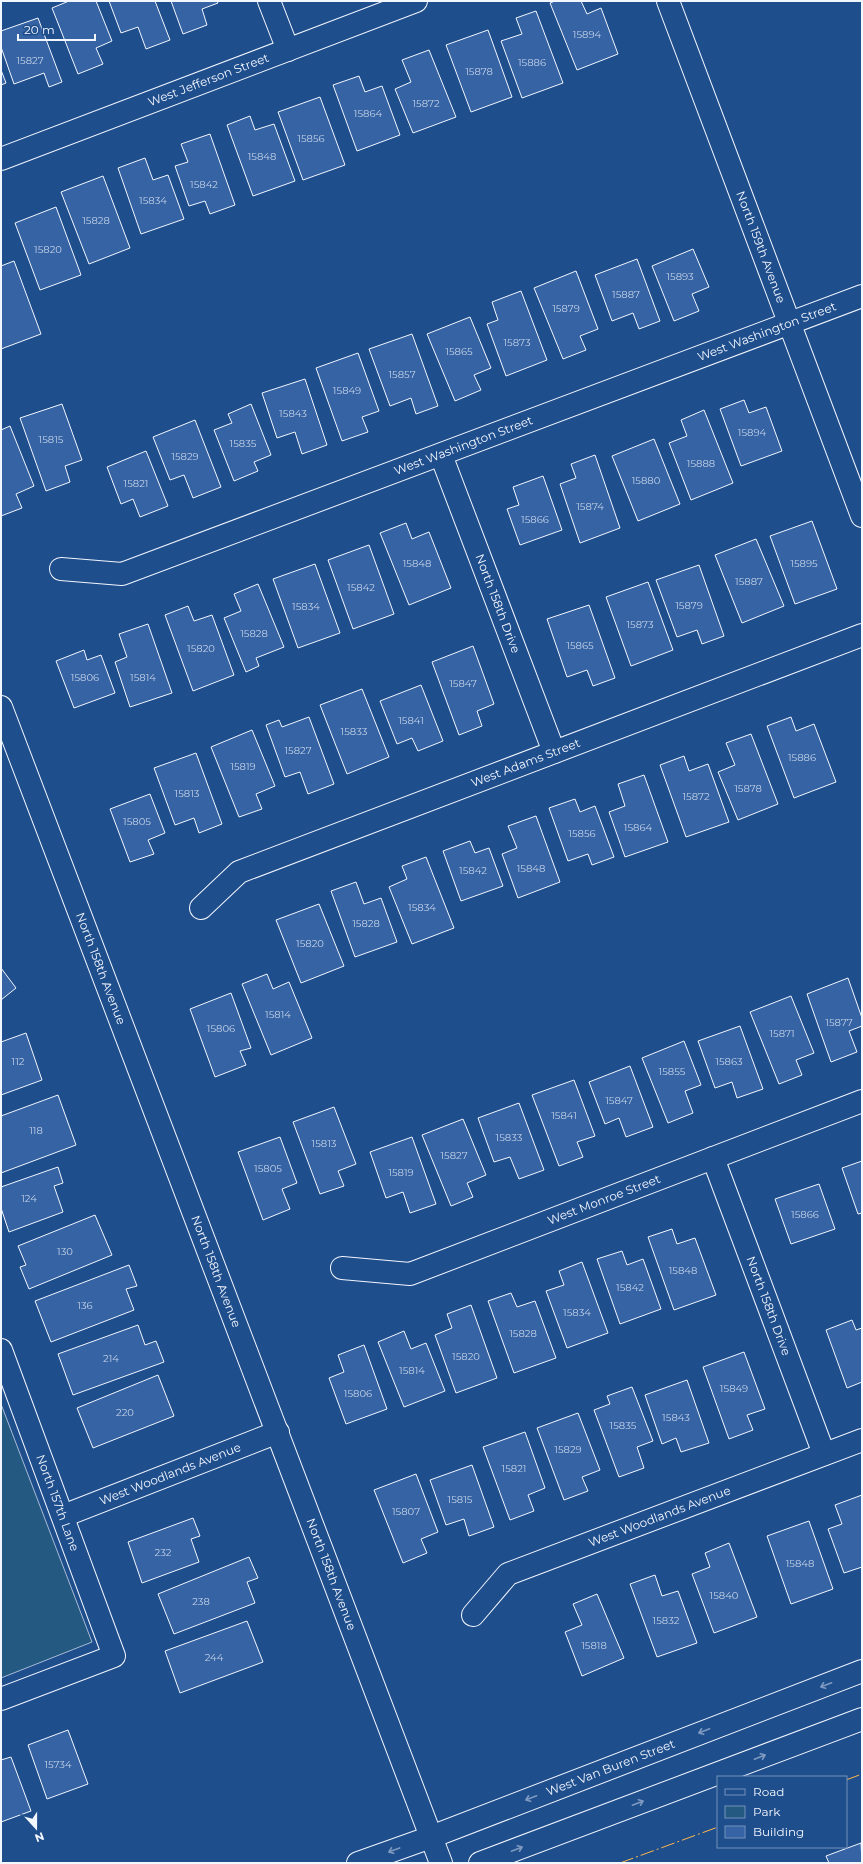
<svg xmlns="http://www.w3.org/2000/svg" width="863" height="1864" font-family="Montserrat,sans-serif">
<rect width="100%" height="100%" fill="#1f4e8c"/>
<path fill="#245a82" stroke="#a8bbd7" d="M1 1404 92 1642 1 1678Z"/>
<g fill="#3563a3" stroke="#f2f6ff">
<path d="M69 1H96L112 41 96 48 103 64 78 74 52 8Z"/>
<path d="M109 1H155L170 40 146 49 138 27 121 33Z"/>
<path d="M171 1H217L218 3 202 9 207 25 183 34Z"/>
<path d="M555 1H581L587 14 601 8 618 54 577 70 550 3Z"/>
<path d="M536 11 563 83 522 98 501 41 522 34 516 18Z"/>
<path d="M38 18 62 82 49 87 44 73 14 84 1 47V31Z"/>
<path d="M488 30 512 97 471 112 446 45Z"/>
<path d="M429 50 456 117 413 133 395 89 411 82 402 60Z"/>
<path d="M1 70 6 83 1 85Z"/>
<path d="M359 76 365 92 382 86 400 135 357 151 333 85Z"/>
<path d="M320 97 345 165 303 180 278 112Z"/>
<path d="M250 116 255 130 274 124 295 181 253 196 227 125Z"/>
<path d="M210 134 235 205 210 214 205 201 189 206 175 166 188 162 181 144Z"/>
<path d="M145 158 153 180 168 175 184 219 141 234 118 168Z"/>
<path d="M103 176 130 248 89 264 61 192Z"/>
<path d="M56 207 81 275 40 290 15 223Z"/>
<path d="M693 249 709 287 692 294 699 311 674 321 652 266Z"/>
<path d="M637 259 660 321 639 329 633 313 612 321 595 275Z"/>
<path d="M14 261 41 334 1 349V266Z"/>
<path d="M576 271 598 329 580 336 586 350 563 359 534 288Z"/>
<path d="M521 291 547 360 506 376 487 324 498 320 492 302Z"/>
<path d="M470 317 491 368 474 375 481 390 455 401 427 334Z"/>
<path d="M412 334 438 406 416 414 411 398 390 406 369 349Z"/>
<path d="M358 353 379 411 362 417 368 432 342 441 316 368Z"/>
<path d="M305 379 327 445 302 454 295 432 277 438 262 393Z"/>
<path d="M744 400 749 413 766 407 782 451 741 466 720 409Z"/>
<path d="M62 404 82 460 65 466 70 482 46 491 20 418Z"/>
<path d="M251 404 271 455 254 462 258 471 234 481 214 430 232 423 228 414Z"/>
<path d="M704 410 733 483 691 500 669 443 687 436 681 420Z"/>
<path d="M195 420 221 487 193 498 184 475 170 480 153 437Z"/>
<path d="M10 426 34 486 16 494 22 508 1 516V430Z"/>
<path d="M654 439 680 504 638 521 612 456Z"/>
<path d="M146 451 168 506 140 517 133 499 121 504 107 467Z"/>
<path d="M595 455 620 528 580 543 560 484 576 478 571 464Z"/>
<path d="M543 476 562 530 520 545 507 509 519 505 513 487Z"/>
<path d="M812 521 837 589 795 604 770 536Z"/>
<path d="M406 523 412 539 429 532 451 588 409 605 380 533Z"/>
<path d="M756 539 784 606 742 623 715 555Z"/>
<path d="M369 545 394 614 353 629 328 560Z"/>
<path d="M315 564 340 633 298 648 273 579Z"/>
<path d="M699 565 724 636 702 644 697 630 677 637 656 580Z"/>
<path d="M648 582 673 650 631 666 606 597Z"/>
<path d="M258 584 284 647 256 658 259 666 246 672 224 618 241 611 234 594Z"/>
<path d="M589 605 615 678 593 686 587 670 567 677 547 619Z"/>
<path d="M188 606 194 621 212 615 234 675 193 691 165 615Z"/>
<path d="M148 624 172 693 130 707 115 662 127 657 119 634Z"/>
<path d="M473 646 494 704 477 711 482 726 459 735 432 662Z"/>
<path d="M84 650 87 660 101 655 115 693 74 708 56 661Z"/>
<path d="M421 685 443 741 418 751 412 738 397 744 380 701Z"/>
<path d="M362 689 389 757 347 774 320 705Z"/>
<path d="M309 717 334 784 308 794 300 772 285 777 266 725 279 720 282 727Z"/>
<path d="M791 717 796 731 814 724 836 782 794 798 767 726Z"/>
<path d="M252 730 275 786 256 794 262 809 239 817 211 747Z"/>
<path d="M751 734 778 804 738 820 718 772 735 765 726 743Z"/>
<path d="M196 753 222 824 199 833 194 818 175 825 154 768Z"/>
<path d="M684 756 689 771 708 764 729 822 686 837 660 765Z"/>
<path d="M644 775 668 842 625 857 609 812 625 806 618 784Z"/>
<path d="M150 794 165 833 148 840 154 854 130 862 110 809Z"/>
<path d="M575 799 580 812 595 806 614 857 592 865 588 854 568 861 549 808Z"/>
<path d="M536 816 560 882 518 898 502 854 517 848 508 826Z"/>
<path d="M470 841 475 853 489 848 503 886 461 901 443 851Z"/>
<path d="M426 857 454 928 412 944 389 887 407 879 402 866Z"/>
<path d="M356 882 364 904 381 898 397 942 355 957 331 891Z"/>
<path d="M319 904 344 966 301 983 276 920Z"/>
<path d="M1 968 16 988 1 1000Z"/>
<path d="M267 974 273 989 289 982 312 1038 271 1055 242 984Z"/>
<path d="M848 978 862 1018V1026L849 1031 857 1052 831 1062 807 994Z"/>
<path d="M231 993 251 1048 240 1051 246 1065 215 1077 190 1009Z"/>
<path d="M791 996 814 1053 796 1060 802 1075 779 1084 750 1012Z"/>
<path d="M740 1026 763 1089 737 1098 732 1082 715 1088 698 1041Z"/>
<path d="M26 1033 42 1080 1 1095V1042Z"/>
<path d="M684 1041 701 1085 685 1091 693 1113 668 1123 642 1058Z"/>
<path d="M630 1066 653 1127 626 1137 619 1118 605 1124 589 1082Z"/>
<path d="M574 1080 595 1136 577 1142 583 1157 559 1166 532 1095Z"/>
<path d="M58 1095 76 1145 1 1173V1116Z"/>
<path d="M519 1103 544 1170 519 1179 510 1157 494 1162 478 1118Z"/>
<path d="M334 1107 356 1164 338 1171 344 1186 320 1194 293 1122Z"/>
<path d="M463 1119 486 1175 467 1183 473 1197 451 1206 422 1135Z"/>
<path d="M280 1137 297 1183 282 1189 290 1209 263 1220 238 1152Z"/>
<path d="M412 1137 436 1204 410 1213 403 1192 386 1198 370 1152Z"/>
<path d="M862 1161V1213L858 1214 842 1168Z"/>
<path d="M58 1167 63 1183 54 1186 63 1212 9 1232 1 1208V1187Z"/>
<path d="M819 1184 835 1229 791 1244 775 1199Z"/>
<path d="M95 1215 112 1255 29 1289 20 1267 26 1265 18 1246Z"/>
<path d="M672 1229 677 1244 695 1238 716 1295 674 1310 648 1237Z"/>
<path d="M622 1251 627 1265 643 1259 661 1309 620 1324 597 1259Z"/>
<path d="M582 1262 608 1333 567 1348 546 1291 564 1285 559 1271Z"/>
<path d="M129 1265 137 1286 126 1289 134 1310 51 1342 35 1301Z"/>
<path d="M511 1293 517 1307 535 1301 556 1358 514 1373 488 1301Z"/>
<path d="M471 1305 497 1378 456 1393 435 1335 452 1328 447 1314Z"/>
<path d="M852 1320 856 1330 862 1328V1382L847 1388 826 1330Z"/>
<path d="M138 1325 145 1345 156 1341 164 1362 73 1395 58 1354Z"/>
<path d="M404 1331 411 1349 426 1343 445 1391 404 1407 378 1342Z"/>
<path d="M364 1345 387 1409 346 1424 329 1378 344 1372 338 1355Z"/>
<path d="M744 1352 765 1409 747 1415 753 1430 729 1439 703 1367Z"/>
<path d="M158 1375 174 1416 93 1448 77 1408Z"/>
<path d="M687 1380 709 1443 681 1452 676 1438 662 1444 645 1395Z"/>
<path d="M632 1387 653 1441 637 1447 644 1468 619 1477 594 1410 610 1404 607 1396Z"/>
<path d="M578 1413 600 1470 582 1477 588 1491 564 1500 537 1428Z"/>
<path d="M525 1432 545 1488 528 1495 534 1511 510 1520 483 1447Z"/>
<path d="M472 1465 494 1527 469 1536 464 1519 446 1525 430 1480Z"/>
<path d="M416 1474 438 1532 421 1539 427 1553 403 1563 374 1490Z"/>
<path d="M862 1495V1567L844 1573 828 1529 842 1524 835 1505Z"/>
<path d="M193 1518 200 1536 191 1539 199 1562 142 1583 128 1542Z"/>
<path d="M809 1521 833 1589 791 1604 767 1536Z"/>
<path d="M729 1543 757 1617 714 1633 692 1574 710 1567 705 1553Z"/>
<path d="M249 1557 258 1578 247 1582 255 1603 174 1634 158 1594Z"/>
<path d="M655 1575 662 1596 678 1591 697 1643 657 1657 630 1584Z"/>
<path d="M597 1594 624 1658 582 1676 565 1632 582 1625 573 1604Z"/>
<path d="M247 1621 263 1662 180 1693 165 1651Z"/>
<path d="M68 1730 88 1784 47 1799 28 1745Z"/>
<path d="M11 1757 31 1811 1 1822V1760Z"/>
<path d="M861 1843 862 1863H829L826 1856Z"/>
</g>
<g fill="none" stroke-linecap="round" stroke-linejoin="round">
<defs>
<g id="minor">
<path d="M269 1 288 50"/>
<path id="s1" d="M668 1 862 516"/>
<path id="s2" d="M1 159 416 1"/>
<path id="s3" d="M441 455 554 752"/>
<path id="s4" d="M61 569 122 574 862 296"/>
<path id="s5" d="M1 707 441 1863"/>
<path id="s6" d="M201 908 239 872 862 635"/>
<path id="s7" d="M713 1158 824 1454"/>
<path id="s8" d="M342 1268 410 1274 862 1101"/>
<path id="s9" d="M1 1350 114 1656 1 1699"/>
<path id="s10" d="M63 1516 278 1432"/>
<path id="s11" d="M473 1615 508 1574 862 1440"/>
</g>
<g id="major">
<path id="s12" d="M358 1863 431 1837 862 1671"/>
<path d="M480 1863 862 1719"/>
</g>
</defs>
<use href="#minor" stroke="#f2f6ff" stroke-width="24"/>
<use href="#major" stroke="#f2f6ff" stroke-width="24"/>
<use href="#minor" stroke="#1f4e8c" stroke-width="22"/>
<use href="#major" stroke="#1f4e8c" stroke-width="22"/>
<g stroke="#ffb74d" stroke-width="1" stroke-dasharray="14 3 2 3" stroke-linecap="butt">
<path d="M846 1780 862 1774"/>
<path d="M620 1863 718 1827"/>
</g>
</g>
<defs><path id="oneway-shaft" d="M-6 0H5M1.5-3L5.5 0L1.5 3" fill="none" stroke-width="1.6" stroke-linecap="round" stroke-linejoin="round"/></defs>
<g stroke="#7e9ac0">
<use href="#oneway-shaft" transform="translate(826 1685) rotate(159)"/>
<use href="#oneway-shaft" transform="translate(704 1731) rotate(159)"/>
<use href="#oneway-shaft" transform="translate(760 1757) rotate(-21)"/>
<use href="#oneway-shaft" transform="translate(531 1798) rotate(159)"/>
<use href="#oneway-shaft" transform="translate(638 1803) rotate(-21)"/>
<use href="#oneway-shaft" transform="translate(517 1849) rotate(-21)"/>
<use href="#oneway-shaft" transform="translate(394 1850) rotate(160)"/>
</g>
<g text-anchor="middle" stroke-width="3" stroke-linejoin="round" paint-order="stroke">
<g font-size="10" fill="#c3d1e8">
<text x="587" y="38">15894</text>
<text x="30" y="64">15827</text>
<text x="532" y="66">15886</text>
<text x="479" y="75">15878</text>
<text x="426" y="107">15872</text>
<text x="368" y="117">15864</text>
<text x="311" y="142">15856</text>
<text x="262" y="160">15848</text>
<text x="204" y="188">15842</text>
<text x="153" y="204">15834</text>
<text x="96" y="224">15828</text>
<text x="48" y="253">15820</text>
<text x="680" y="280">15893</text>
<text x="626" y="298">15887</text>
<text x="566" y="312">15879</text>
<text x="517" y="346">15873</text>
<text x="459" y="355">15865</text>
<text x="402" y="378">15857</text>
<text x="347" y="394">15849</text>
<text x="293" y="417">15843</text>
<text x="752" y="436">15894</text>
<text x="51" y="443">15815</text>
<text x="243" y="447">15835</text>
<text x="185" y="460">15829</text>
<text x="701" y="467">15888</text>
<text x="646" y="484">15880</text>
<text x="136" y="487">15821</text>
<text x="590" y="510">15874</text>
<text x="535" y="523">15866</text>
<text x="417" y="567">15848</text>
<text x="804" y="567">15895</text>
<text x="749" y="585">15887</text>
<text x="361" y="591">15842</text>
<text x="689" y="609">15879</text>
<text x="306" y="610">15834</text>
<text x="640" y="628">15873</text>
<text x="254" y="637">15828</text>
<text x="580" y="649">15865</text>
<text x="201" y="652">15820</text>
<text x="85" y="681">15806</text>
<text x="143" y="681">15814</text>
<text x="463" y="687">15847</text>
<text x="411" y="724">15841</text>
<text x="354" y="735">15833</text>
<text x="298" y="754">15827</text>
<text x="802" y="761">15886</text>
<text x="243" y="770">15819</text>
<text x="748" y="792">15878</text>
<text x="187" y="797">15813</text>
<text x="696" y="800">15872</text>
<text x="137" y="825">15805</text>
<text x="638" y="831">15864</text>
<text x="582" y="837">15856</text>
<text x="531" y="872">15848</text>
<text x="473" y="874">15842</text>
<text x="422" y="911">15834</text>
<text x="366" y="927">15828</text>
<text x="310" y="947">15820</text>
<text x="278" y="1018">15814</text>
<text x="839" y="1026">15877</text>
<text x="221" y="1032">15806</text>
<text x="782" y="1037">15871</text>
<text x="18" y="1065">112</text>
<text x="729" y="1065">15863</text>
<text x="672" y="1075">15855</text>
<text x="619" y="1104">15847</text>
<text x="564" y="1119">15841</text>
<text x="36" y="1134">118</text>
<text x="509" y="1141">15833</text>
<text x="324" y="1147">15813</text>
<text x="454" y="1159">15827</text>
<text x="268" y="1172">15805</text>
<text x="401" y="1176">15819</text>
<text x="29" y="1202">124</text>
<text x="805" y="1218">15866</text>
<text x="65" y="1255">130</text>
<text x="683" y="1274">15848</text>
<text x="630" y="1291">15842</text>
<text x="85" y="1309">136</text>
<text x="577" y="1316">15834</text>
<text x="523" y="1337">15828</text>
<text x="466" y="1360">15820</text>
<text x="111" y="1362">214</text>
<text x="412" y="1374">15814</text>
<text x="734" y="1392">15849</text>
<text x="358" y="1397">15806</text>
<text x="125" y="1416">220</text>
<text x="676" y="1421">15843</text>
<text x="623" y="1429">15835</text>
<text x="568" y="1453">15829</text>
<text x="514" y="1472">15821</text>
<text x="460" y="1503">15815</text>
<text x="406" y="1515">15807</text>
<text x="163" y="1556">232</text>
<text x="800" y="1567">15848</text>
<text x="724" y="1599">15840</text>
<text x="201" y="1605">238</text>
<text x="666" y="1624">15832</text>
<text x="594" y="1649">15818</text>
<text x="214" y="1661">244</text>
<text x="58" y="1768">15734</text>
</g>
<g font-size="12" fill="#f2f6ff" stroke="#1f4e8c">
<text dy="4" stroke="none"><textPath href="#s2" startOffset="222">West Jefferson Street</textPath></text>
<text dy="4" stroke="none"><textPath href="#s1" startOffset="263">North 159th Avenue</textPath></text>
<text dy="4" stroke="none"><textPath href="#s4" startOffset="750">West Washington Street</textPath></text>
<text dy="4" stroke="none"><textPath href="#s4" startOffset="426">West Washington Street</textPath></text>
<text dy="4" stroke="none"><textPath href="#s3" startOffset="159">North 158th Drive</textPath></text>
<text dy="4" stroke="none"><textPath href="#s6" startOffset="359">West Adams Street</textPath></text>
<text dy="4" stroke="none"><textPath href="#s5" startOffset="280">North 158th Avenue</textPath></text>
<text dy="4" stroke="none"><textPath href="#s8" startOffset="276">West Monroe Street</textPath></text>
<text dy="4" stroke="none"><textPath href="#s5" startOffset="604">North 158th Avenue</textPath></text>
<text dy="4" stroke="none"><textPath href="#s7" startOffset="158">North 158th Drive</textPath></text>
<text dy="4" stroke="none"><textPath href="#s10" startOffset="115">West Woodlands Avenue</textPath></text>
<text dy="4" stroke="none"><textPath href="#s9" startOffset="163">North 157th Lane</textPath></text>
<text dy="4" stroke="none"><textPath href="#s11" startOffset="216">West Woodlands Avenue</textPath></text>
<text dy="4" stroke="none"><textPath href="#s5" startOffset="928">North 158th Avenue</textPath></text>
<text dy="4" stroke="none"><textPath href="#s12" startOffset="270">West Van Buren Street</textPath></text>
</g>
</g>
<rect width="863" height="1864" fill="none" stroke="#f2f6ff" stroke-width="4"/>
<rect x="717" y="1776" width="130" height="72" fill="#1f4e8c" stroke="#7391ba"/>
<rect x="725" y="1789" width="20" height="6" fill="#1f4e8c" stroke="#7391ba"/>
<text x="753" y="1796" font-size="12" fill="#f2f6ff">Road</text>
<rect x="725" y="1806" width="20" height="12" fill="#245a82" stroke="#7391ba"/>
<text x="753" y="1816" font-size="12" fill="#f2f6ff">Park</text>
<rect x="725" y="1826" width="20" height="12" fill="#3563a3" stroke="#7391ba"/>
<text x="753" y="1836" font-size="12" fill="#f2f6ff">Building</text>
<g transform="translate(36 1828) rotate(159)" stroke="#1f4e8c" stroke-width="3" paint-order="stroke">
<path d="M0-3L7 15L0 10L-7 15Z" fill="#f2f6ff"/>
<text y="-6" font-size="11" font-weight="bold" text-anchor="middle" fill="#f2f6ff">N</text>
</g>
<path d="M18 34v6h77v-6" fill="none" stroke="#f2f6ff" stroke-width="2"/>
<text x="24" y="34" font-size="12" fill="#f2f6ff" stroke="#1f4e8c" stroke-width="3" paint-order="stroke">20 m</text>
</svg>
